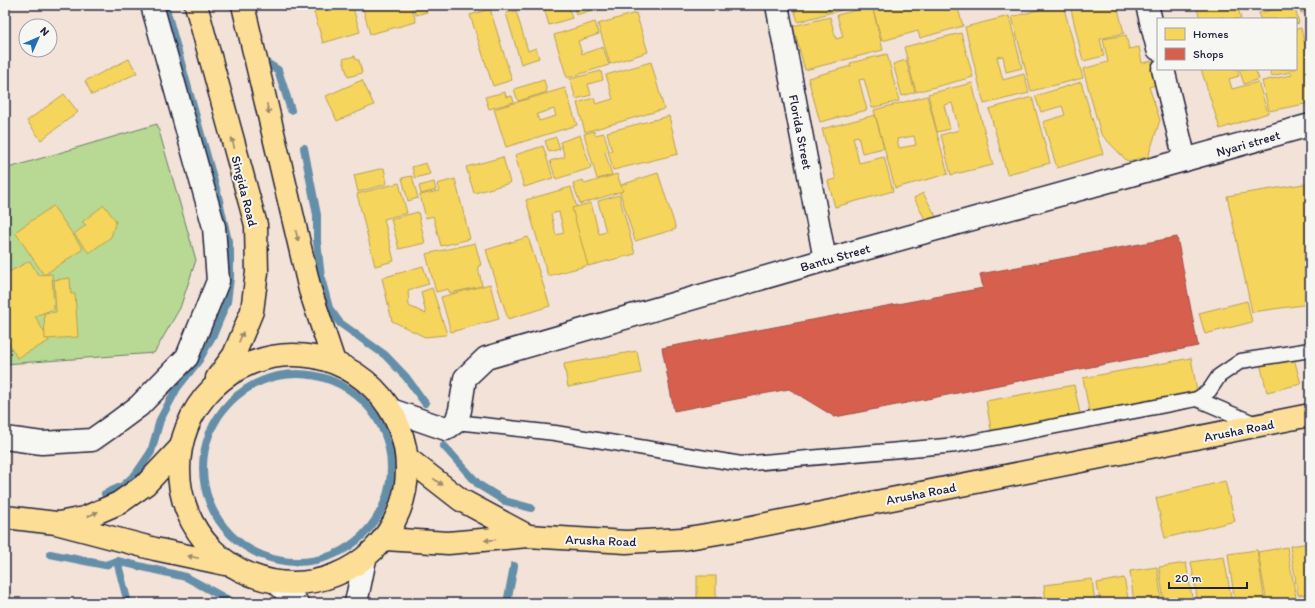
<svg xmlns="http://www.w3.org/2000/svg" width="1315" height="608" font-family="Itim,sans-serif">
<rect width="100%" height="100%" fill="#f2e2d8"/>
<filter id="ink" filterUnits="userSpaceOnUse"><feTurbulence type="fractalNoise" baseFrequency=".025" numOctaves="2"/><feDisplacementMap in="SourceGraphic" scale="8" xChannelSelector="R" yChannelSelector="G"/><feConvolveMatrix kernelMatrix="1 2 1 2 8 2 1 2 1" color-interpolation-filters="sRGB"/></filter>
<g filter="url(#ink)">
<path fill="#b7d993" stroke="#6c7e67" d="M157 124 196 260 180 308 154 353 5 364V169Z"/>
<g fill="#f6d55c" stroke="#b69f52" fill-rule="evenodd">
<path d="M312 5H326L327 9 341 5H352L360 32 323 43Z"/>
<path d="M362 5H411L416 22 370 34Z"/>
<path d="M413 5H425L427 12 416 15Z"/>
<path d="M543 5H568L572 18 549 25Z"/>
<path d="M573 5H608L576 15Z"/>
<path d="M793 5H826L829 13 798 22Z"/>
<path d="M828 5H863L830 13Z"/>
<path d="M877 5H957L963 26 920 38 918 31 882 41 872 6Z"/>
<path d="M1056 5H1063L1083 78 1031 91 1012 17Z"/>
<path d="M1070 5H1117L1124 33 1100 39 1104 56 1083 61Z"/>
<path d="M1196 5H1237L1241 19H1224L1223 17 1215 19H1200Z"/>
<path d="M1244 5H1272L1246 11Z"/>
<path d="M1275 5H1294L1299 23 1296 24V19H1260L1259 13 1276 9Z"/>
<path d="M1300 5H1310V12L1301 13Z"/>
<path d="M872 6 883 50 805 70 793 26 830 17 836 39 843 37 837 15Z"/>
<path d="M490 9 512 80 493 86 470 15Z"/>
<path d="M516 11 528 51 536 48 539 58 521 64 506 13Z"/>
<path d="M636 13 648 52 610 64 598 24Z"/>
<path d="M1009 16 1022 68 1006 72 1003 56 997 57 1003 80 1024 74 1029 93 984 104 965 27Z"/>
<path d="M595 22 599 34 578 41 582 54 603 47 609 65 567 78 554 35Z"/>
<path d="M1301 28 1310 68V103L1269 111 1262 81 1292 75 1291 72 1271 76 1270 69H1296V29Z"/>
<path d="M961 33 973 77 916 92 904 47Z"/>
<path d="M1126 35 1129 49 1139 47 1142 63 1152 61 1159 84 1149 87 1160 120 1148 157 1127 161 1101 134 1083 69 1108 62 1103 39Z"/>
<path d="M887 54 899 101 872 108 864 79 859 80 867 110 820 122 808 78 851 66 850 63Z"/>
<path d="M355 56 356 60H359L362 73 348 77 343 59Z"/>
<path d="M129 59 137 73 92 95 85 81Z"/>
<path d="M906 60 915 92 902 96 893 64Z"/>
<path d="M651 62 664 109 585 132 577 103 594 98 596 104 613 99 606 75Z"/>
<path d="M1201 69H1237L1239 76 1229 79 1232 89 1258 82 1268 113 1220 129Z"/>
<path d="M1239 69H1255L1259 79 1244 84Z"/>
<path d="M601 71 603 80 588 84 591 95 576 99 570 79Z"/>
<path d="M362 80 374 105 337 121 326 96Z"/>
<path d="M544 80 547 92 518 101 514 89Z"/>
<path d="M1081 82 1103 154 1057 168 1043 122 1065 115 1062 106 1041 112 1035 96Z"/>
<path d="M972 83 993 165 951 175 941 135 959 130 952 103 944 105 950 129 937 132 928 94Z"/>
<path d="M565 88 577 125 506 147 494 109ZM554 109 556 116 539 121 537 114Z"/>
<path d="M505 92 506 97 512 96 514 102 489 109 485 97Z"/>
<path d="M64 94 78 112 41 140 27 121Z"/>
<path d="M927 96 948 174 895 188 874 110ZM914 136 916 145 899 148 897 139Z"/>
<path d="M1032 97 1050 163 1007 174 989 109Z"/>
<path d="M875 115 884 148 862 153 858 136 853 137 859 163 884 157 893 191 835 207 828 181 836 179 822 129Z"/>
<path d="M669 116 678 154 613 170 608 151H612L607 132Z"/>
<path d="M594 131 595 135 604 133 609 151 605 152 612 175 597 179 584 134Z"/>
<path d="M580 135 591 168 556 179 550 161 565 157 560 142Z"/>
<path d="M556 137 560 149 549 152 545 141Z"/>
<path d="M543 146 553 178 524 187 515 155Z"/>
<path d="M503 157 510 183 474 193 466 167Z"/>
<path d="M426 163 430 174 415 178 412 167Z"/>
<path d="M384 168 387 184 358 192 354 175Z"/>
<path d="M658 173 676 229 635 241 618 186Z"/>
<path d="M617 174 623 191 580 204 573 183 583 180 585 184Z"/>
<path d="M412 176 418 198 408 201 402 178Z"/>
<path d="M455 179 470 239 441 246 433 216 426 218 420 195 439 191 437 184Z"/>
<path d="M434 182 436 190 421 194 419 186Z"/>
<path d="M399 183 407 213 384 219 394 261 375 266 357 194Z"/>
<path d="M1310 183V304L1252 312 1227 196Z"/>
<path d="M571 187 593 264 548 276 526 200ZM559 212 564 233 556 235 551 214Z"/>
<path d="M923 193 937 218 927 223 914 198Z"/>
<path d="M619 195 635 254 588 266 572 208 591 203 599 234 606 232 598 201Z"/>
<path d="M104 205 116 221 111 237 89 253 74 234 86 225 82 222Z"/>
<path d="M53 206 83 249 44 275 15 232Z"/>
<path d="M418 212 425 243 399 249 391 219Z"/>
<path d="M528 237 550 306 508 319 486 250Z"/>
<path d="M475 243 481 265 478 266 482 286 450 293 448 289 436 292 426 254Z"/>
<path d="M30 261 38 275 52 274 54 309 35 316 49 341 17 358 6 338H5V274Z"/>
<path d="M423 266 429 284 408 290 409 306 426 314 421 292 432 288 447 334 445 335 425 337 392 321 382 278Z"/>
<path d="M70 278 71 294H75L78 337 45 339 44 313 56 312 54 280Z"/>
<path d="M490 284 499 319 451 332 441 297Z"/>
<path d="M1247 301 1252 322 1205 334 1199 313Z"/>
<path d="M637 351 641 373 568 387 564 364Z"/>
<path d="M1293 355 1301 384 1267 392 1260 363Z"/>
<path d="M1191 358 1198 396 1090 416 1083 378Z"/>
<path d="M1074 385 1081 418 992 435 986 401Z"/>
<path d="M1225 481 1235 521 1165 538 1156 498Z"/>
<path d="M1310 543V594L1298 595 1290 546Z"/>
<path d="M1287 547 1297 603H1267L1258 552Z"/>
<path d="M1257 550 1265 603H1235L1228 554Z"/>
<path d="M1224 557 1232 603H1198L1191 562Z"/>
<path d="M1186 563 1193 603H1164L1159 567Z"/>
<path d="M1157 567 1162 603H1134L1130 571Z"/>
<rect x="697" y="576" width="19" height="27"/>
<path d="M1124 578 1129 603H1100L1097 583Z"/>
<path d="M1092 579 1095 603H1046L1044 585Z"/>
<path d="M1035 597 1036 603H1010L1009 600Z"/>
<path d="M1009 600 1010 603H982V602Z"/>
<path d="M979 601V603H955Z"/>
</g>
<path fill="#d6604d" stroke="#a04d48" d="M1177 237 1198 346 835 417 789 389 674 411 662 348 983 288 980 274Z"/>
<g fill="none" stroke-linecap="round" stroke-linejoin="round">
<g stroke="#658fa9" stroke-width="8">
<path d="M260 59 278 70 291 110"/>
<path d="M304 148 317 215V241L321 278 329 308 340 323 385 355 406 377 425 403"/>
<circle cx="297" cy="468" r="94"/>
<path d="M444 446 479 485 505 501 531 508"/>
<path d="M105 494 123 486 136 474 151 452 160 420 177 388 199 360 214 333 227 302 230 278V250L218 196 165 5"/>
<path d="M50 554 105 565 117 561 186 577 234 603"/>
<path d="M117 561 128 603"/>
<path d="M507 603 514 566"/>
</g>
<defs>
<g id="service">
<path d="M1197 399 1258 425"/>
<path d="M456 422 555 433 741 464 957 445 1197 399 1209 391 1219 376 1241 361 1310 350"/>
</g>
<g id="minor">
<path d="M777 5 825 260"/>
<path d="M1147 5 1158 49"/>
<path d="M1163 69 1185 160"/>
<path d="M391 410 446 429 456 422 460 410 465 378 486 358 825 260 1310 125"/>
<path d="M5 438 42 443 92 440 112 426 139 406 187 357 218 281 214 227 152 5"/>
</g>
<g id="secondary">
<path d="M277 583 297 603"/>
<path d="M356 603 365 559"/>
</g>
<g id="trunk">
<path d="M196 5 256 225 257 272 252 311 234 355 217 378"/>
<path d="M243 5 310 290 334 362"/>
<circle cx="293" cy="469" r="114"/>
<path d="M407 458 461 500 528 536"/>
<path d="M5 517 56 523 155 549 230 565"/>
<path d="M59 523 84 518 119 503 146 484 180 448"/>
<path d="M385 539 448 543 528 536 626 542 682 539 742 529 1310 415"/>
</g>
</defs>
<use href="#service" stroke="#22223b" stroke-width="17"/>
<use href="#minor" stroke="#22223b" stroke-width="25"/>
<use href="#secondary" stroke="#22223b" stroke-width="25"/>
<use href="#trunk" stroke="#22223b" stroke-width="25"/>
<use href="#service" stroke="#f6f6f2" stroke-width="14"/>
<use href="#minor" stroke="#f6f6f2" stroke-width="22"/>
<use href="#secondary" stroke="#f6f6f2" stroke-width="22"/>
<use href="#trunk" stroke="#fdde96" stroke-width="22"/>
</g>
<defs><path id="oneway-solid" d="M-6-.8H1V-3.2L6.5 0L1 3.2V.8H-6Z"/></defs>
<g fill="#9a896d">
<use href="#oneway-solid" transform="translate(268 109) rotate(77)"/>
<use href="#oneway-solid" transform="translate(233 143) rotate(-105)"/>
<use href="#oneway-solid" transform="translate(297 236) rotate(77)"/>
<use href="#oneway-solid" transform="translate(241 337) rotate(-68)"/>
<use href="#oneway-solid" transform="translate(438 482) rotate(38)"/>
<use href="#oneway-solid" transform="translate(93 514) rotate(-24)"/>
<use href="#oneway-solid" transform="translate(490 540) rotate(175)"/>
<use href="#oneway-solid" transform="translate(193 557) rotate(-168)"/>
</g>
</g>
<g text-anchor="middle" stroke-width="4" stroke-linejoin="round" paint-order="stroke">
<g font-size="13" fill="#22223b" stroke="#f6f6f2">
<text transform="translate(801 132) rotate(79)" y="5">Florida Street</text>
<text transform="translate(1248 143) rotate(-16)" y="5">Nyari street</text>
<text transform="translate(245 191) rotate(76)" y="5">Singida Road</text>
<text transform="translate(835 257) rotate(-16)" y="5">Bantu Street</text>
<text transform="translate(1239 430) rotate(-11)" y="5">Arusha Road</text>
<text transform="translate(921 493) rotate(-11)" y="5">Arusha Road</text>
<text transform="translate(601 540) rotate(2)" y="5">Arusha Road</text>
</g>
</g>
<rect width="1315" height="608" fill="none" stroke="#f6f6f2" stroke-width="20"/>
<rect x="10" y="10" width="1295" height="588" fill="none" stroke="#22223b" stroke-width="1.5" filter="url(#ink)"/>
<rect x="1157" y="18" width="140" height="52" fill="#f6f6f2" stroke="#a1a1a9"/>
<rect x="1165" y="28" width="20" height="12" fill="#f6d55c" stroke="#a1a1a9"/>
<text x="1193" y="38" font-size="12" fill="#22223b">Homes</text>
<rect x="1165" y="48" width="20" height="12" fill="#d6604d" stroke="#a1a1a9"/>
<text x="1193" y="58" font-size="12" fill="#22223b">Shops</text>
<g transform="translate(38 38) rotate(45)"><circle r="19" fill="#f6f6f2" stroke="#a1a1a9"/>
<path d="M0-3L7 15L0 10L-7 15Z" fill="#1f6fb2"/>
<text y="-6" font-size="11" font-weight="bold" text-anchor="middle" fill="#22223b">N</text>
</g>
<path d="M1169 582v6h78v-6" fill="none" stroke="#22223b" stroke-width="2"/>
<text x="1175" y="582" font-size="12" fill="#22223b" stroke="#f6f6f2" stroke-width="3" paint-order="stroke">20 m</text>
</svg>
